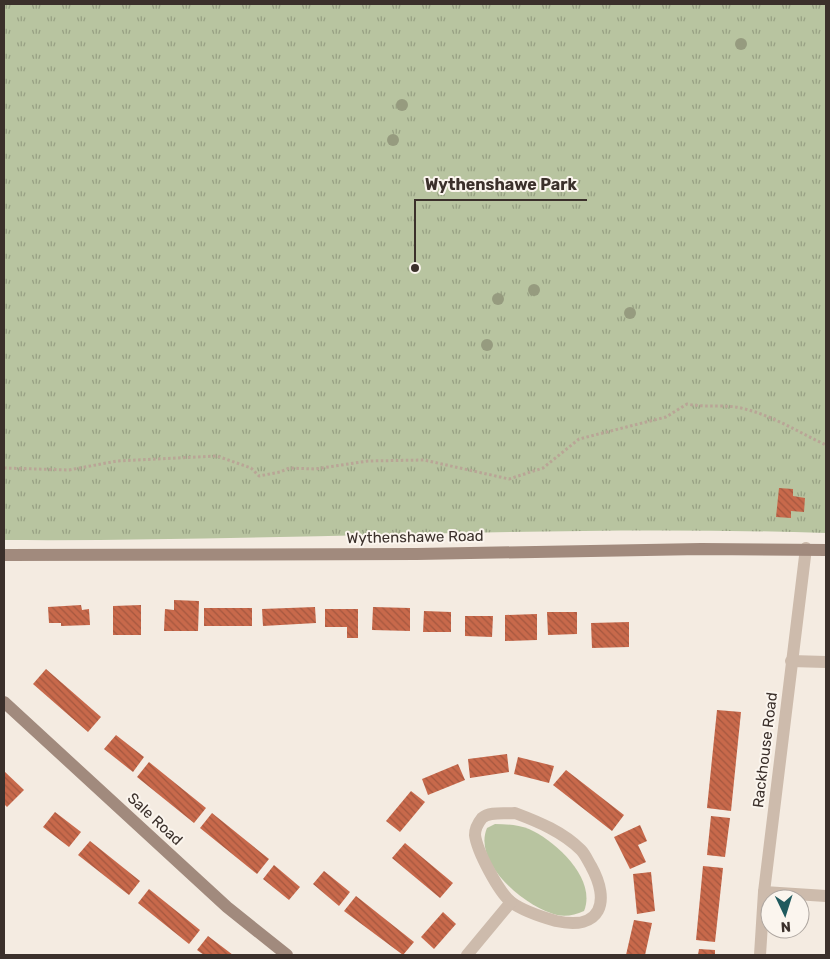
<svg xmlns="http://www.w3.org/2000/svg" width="830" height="959" font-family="Rubik,sans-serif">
<defs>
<pattern id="park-tufts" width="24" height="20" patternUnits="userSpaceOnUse" patternTransform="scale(1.25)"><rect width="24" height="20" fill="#b8c4a0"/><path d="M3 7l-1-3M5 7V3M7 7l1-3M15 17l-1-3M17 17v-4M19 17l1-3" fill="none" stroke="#97a083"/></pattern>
<pattern id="building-back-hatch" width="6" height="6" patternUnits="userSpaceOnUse" patternTransform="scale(1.25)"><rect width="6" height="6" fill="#c8694b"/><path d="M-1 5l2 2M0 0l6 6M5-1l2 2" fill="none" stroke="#a4573f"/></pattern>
</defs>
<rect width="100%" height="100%" fill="#f4ebe1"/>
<path fill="#b8c4a0" d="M495 824C506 824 518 825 529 829 556 841 597 879 584 911 575 915 566 917 557 915 526 908 472 863 487 828Z"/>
<path fill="url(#park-tufts)" d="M4 4H826V533C552 524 278 542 4 540Z"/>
<g fill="url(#building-back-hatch)">
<path d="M779 488 793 489V496L805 498 804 512 791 511V518L776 517Z"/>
<path d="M174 600 199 601 198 631H164L165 609 174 610Z"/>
<path d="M81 605 82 610 89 609 90 625 61 626V623H49L48 607Z"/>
<path d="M141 605V635H113V606Z"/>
<path d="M315 607 316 623 263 626 262 609Z"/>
<path d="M373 607 410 608V631L372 630Z"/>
<rect x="204" y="608" width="48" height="18"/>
<path d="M325 609H358V638H347V627H325Z"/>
<path d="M424 611 451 612V632H423Z"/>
<path d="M547 612H577V634L548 635Z"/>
<path d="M537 614V640L505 641V615Z"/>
<path d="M465 616H493L492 637 465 636Z"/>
<path d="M629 622V647L592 648 591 623Z"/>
<path d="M46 669 101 717 88 732 33 684Z"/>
<path d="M717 710 741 712 731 811 707 808Z"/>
<path d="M116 735 144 757 133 772 104 749Z"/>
<path d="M507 754 509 772 470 778 468 759Z"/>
<path d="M518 757 554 766 549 783 514 774Z"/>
<path d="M149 762 206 808 194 823 137 777Z"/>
<path d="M458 764 465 780 428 795 422 779Z"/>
<path d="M566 770 624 815 612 831 553 785Z"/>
<path d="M4 771 24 790 7 807 4 804Z"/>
<path d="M411 791 425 802 400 832 386 821Z"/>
<path d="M55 812 81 832 69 847 43 827Z"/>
<path d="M212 813 269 859 257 874 200 828Z"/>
<path d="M711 816 730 818 725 857 707 855Z"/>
<path d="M640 825 647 841 638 845 646 862 630 869 614 837Z"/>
<path d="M90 841 140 881 129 895 78 855Z"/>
<path d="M405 843 453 883 440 898 392 858Z"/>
<path d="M274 865 300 887 289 900 263 879Z"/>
<path d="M703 866 723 868 715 942 696 940Z"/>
<path d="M324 871 350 892 339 906 313 884Z"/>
<path d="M651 872 655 911 637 914 633 874Z"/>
<path d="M149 889 200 930 189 944 138 903Z"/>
<path d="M356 896 414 942 403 955 344 911Z"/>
<path d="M443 912 456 924 434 949 421 937Z"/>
<path d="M634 920 652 923 645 955H626Z"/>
<path d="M208 936 233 955H204L197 950Z"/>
<path d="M699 949 715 950V955H698Z"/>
</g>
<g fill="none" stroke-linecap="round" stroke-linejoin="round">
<path stroke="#b9a596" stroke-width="3" stroke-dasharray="2.5 2.5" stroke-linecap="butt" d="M4 468 69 470 117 461 217 456 251 468 259 476 280 472 289 468 315 469 368 461 424 460 509 479 543 468 579 439 666 417 687 404C705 408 724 404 741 408 772 415 798 432 826 445"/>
<g stroke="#cdbbac" stroke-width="12">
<path d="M791 661 826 662"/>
<path d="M515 813C539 822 563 832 581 850 585 854 588 861 591 866 611 902 601 931 556 921 542 917 523 911 511 902 498 891 477 851 475 835 475 829 478 823 482 818 490 811 505 814 515 813Z"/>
<path d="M764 892 826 896"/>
<path d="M467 955 511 902"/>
<path d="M760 955 764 892 806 548"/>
</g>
<g stroke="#a18a7d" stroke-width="12">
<path d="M4 555 417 554 701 549 826 550"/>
<path d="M4 702 227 907 287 955"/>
</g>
</g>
<g fill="#969b7f">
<circle cx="741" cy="44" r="6"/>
<circle cx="402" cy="105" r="6"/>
<circle cx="393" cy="140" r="6"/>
<circle cx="534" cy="290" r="6"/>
<circle cx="498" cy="299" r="6"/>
<circle cx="630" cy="313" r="6"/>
<circle cx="487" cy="345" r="6"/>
</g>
<g text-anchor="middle" stroke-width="4" stroke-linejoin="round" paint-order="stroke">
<g font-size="15" fill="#3b302b" stroke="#fbf5ee">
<text transform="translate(415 537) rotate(-1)" y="5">Wythenshawe Road</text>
<text transform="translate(765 750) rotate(-83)" y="5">Rackhouse Road</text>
<text transform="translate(155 819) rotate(43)" y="5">Sale Road</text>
</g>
</g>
<path fill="none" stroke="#3b302b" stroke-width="2" d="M415 268L415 200H587"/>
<circle fill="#3b302b" stroke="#fbf5ee" stroke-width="2" cx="415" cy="268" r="5"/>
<g font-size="16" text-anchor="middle" font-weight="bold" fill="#3b302b" stroke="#fbf5ee" stroke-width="4" stroke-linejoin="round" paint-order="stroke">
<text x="501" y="190">Wythenshawe Park</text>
</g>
<rect width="830" height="959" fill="none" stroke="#3b302b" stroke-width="10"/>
<g transform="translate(785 914) rotate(176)"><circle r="24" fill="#fbf5ee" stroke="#aea6a0"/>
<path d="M0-4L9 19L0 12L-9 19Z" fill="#1f5a5e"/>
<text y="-8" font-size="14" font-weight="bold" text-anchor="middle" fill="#3b302b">N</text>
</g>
</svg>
